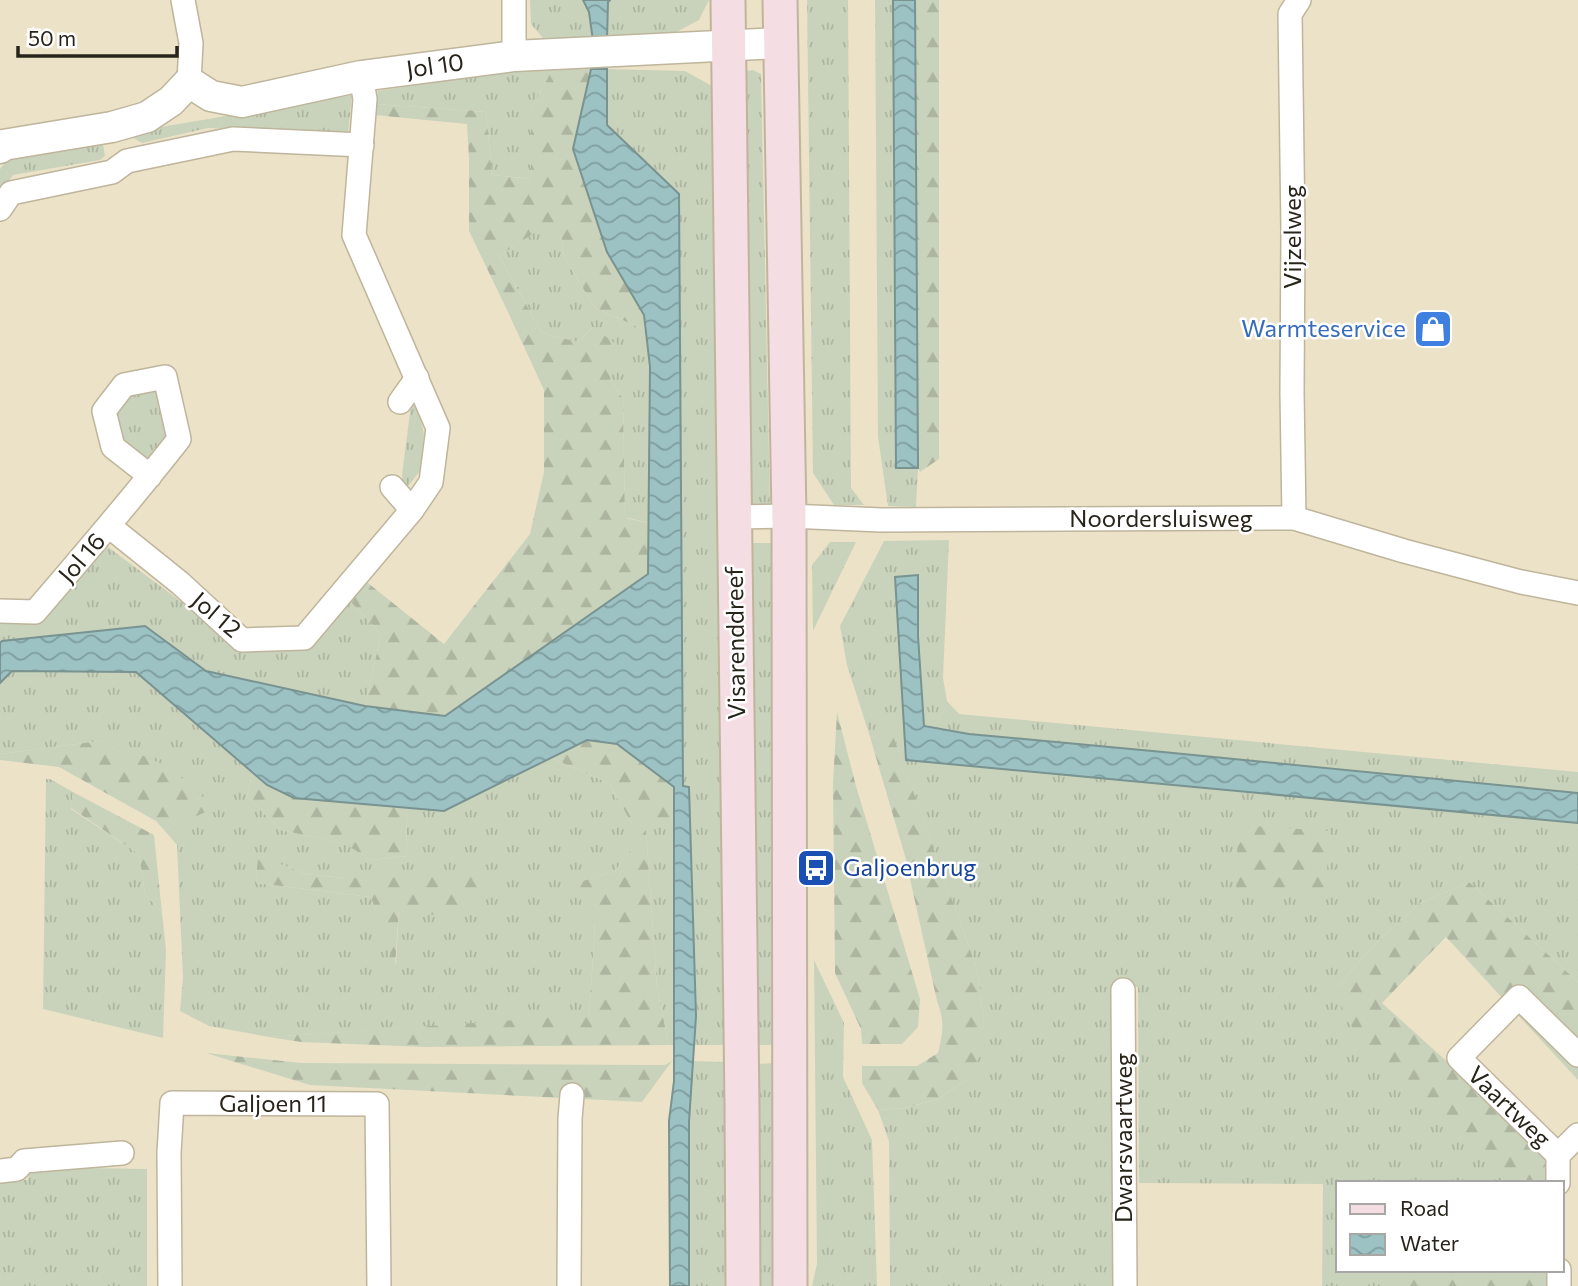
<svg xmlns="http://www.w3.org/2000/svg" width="1578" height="1286" font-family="Commissioner,sans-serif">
<defs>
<pattern id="grass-tufts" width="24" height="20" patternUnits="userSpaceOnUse" patternTransform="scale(1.75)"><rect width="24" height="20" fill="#c9d3bb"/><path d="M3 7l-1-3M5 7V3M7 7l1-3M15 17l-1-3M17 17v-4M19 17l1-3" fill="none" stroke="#adb5a0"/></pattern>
<pattern id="forest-firs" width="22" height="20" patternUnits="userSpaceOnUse" patternTransform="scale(1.75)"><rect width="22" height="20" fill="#c9d3bb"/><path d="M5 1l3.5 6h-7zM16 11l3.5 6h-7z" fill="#adb5a0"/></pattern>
<pattern id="water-waves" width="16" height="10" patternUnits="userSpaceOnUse" patternTransform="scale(1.75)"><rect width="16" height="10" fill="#9cc2c4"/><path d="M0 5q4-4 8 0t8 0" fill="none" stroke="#7f9d9e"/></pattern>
</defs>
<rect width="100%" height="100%" fill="#ece2c8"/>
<g fill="url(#grass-tufts)" fill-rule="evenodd">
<path d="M530 0H583L589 12 593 41 547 43 531 24Z"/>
<path d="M610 0H709L699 20 665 38 607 40 608 2Z"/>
<path d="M807 0H848L851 488 864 505H834L813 473Z"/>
<path d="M875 0H893L896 467 918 468 916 507 888 506 878 437Z"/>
<path d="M526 67 553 68 531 110 532 179 492 175 486 112 376 104 378 91Z"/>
<path d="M607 69 685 71 719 90 726 1045H669L657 989 646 831 615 871 574 884 595 927 589 1016 269 1037 209 1026 180 1011 183 978 177 845 164 830 214 807 100 741 0 754V683L11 671 136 672 252 773 247 797 281 830 346 844 371 860 407 856 406 808 444 811 551 758 609 783 632 824 679 194 607 125ZM259 856 305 874 345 878 399 907 396 965 371 897 256 883Z"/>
<path d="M753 70 761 74 770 505H748L742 72Z"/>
<path d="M352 95 348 134 208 128 142 143 125 133Z"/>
<path d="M102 138 105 156 100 160 13 175 0 194V169L9 158Z"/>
<path d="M548 223 561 235 564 257 595 308 645 330 650 367 649 523 628 518 625 519 623 399 610 379 593 327 578 342 542 333 499 256Z"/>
<path d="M135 387H166L174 431 148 462 117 440 114 418Z"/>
<path d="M413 389 424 434 420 471 403 492 402 475Z"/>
<path d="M949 540 943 678 947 701 959 714 1578 772V793L1163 752 969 734 924 726 918 636V576L895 578 906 760 1578 823V982L1469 882 1420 903 1370 949 1337 988 1503 1180V1183H1338V1270H1382V1286H1322L1323 1184 1139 1183 1138 987 1113 986 1115 1286H890L889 1141 878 1110 905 1108 938 1099 965 1081 984 1025 977 969 892 734 870 737 847 665 840 626 884 541Z"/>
<path d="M830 542H856L813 631 812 565Z"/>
<path d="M749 543H771L778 1045H759Z"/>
<path d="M104 544 239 645 307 647 347 598 381 634 365 706 206 671 185 655 3 641 0 643V613L45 615Z"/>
<path d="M46 779H50L73 792 71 809 139 854 145 894 162 913 166 950 163 1038 43 1009Z"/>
<path d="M814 960 844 1023 843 1077 872 1140 877 1286H812L817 1264Z"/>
<path d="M693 1061 724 1062 727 1286H689V1122Z"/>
<path d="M775 1063V1286H761L759 1111 755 1064Z"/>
<path d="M30 1167 147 1169V1286H0V1180H28Z"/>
</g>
<g fill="url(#forest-firs)">
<path d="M915 0H939V459L920 472 918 468Z"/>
<path d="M553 68 591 69 573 149 607 252 644 315 645 330 595 308 564 257 561 235 548 224 499 256 542 333 578 342 593 327 624 350 610 379 623 399 625 518 649 523 648 574 445 716 365 706 381 634 347 598 363 579 444 644 530 534 544 472V390L508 312 469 231V159L467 124 375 115 376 104 486 112 492 175 531 179V110Z"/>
<path d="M837 712 856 786 920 999 918 1027 902 1044H862L861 1029 835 973 833 783Z"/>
<path d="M892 733 977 969 984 1025 979 1058 965 1081 938 1099 905 1108 878 1110 862 1083V1066H917L938 1053C943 1032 945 1022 937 1001L905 856 870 737Z"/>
<path d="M587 740 617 744 683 794V825L632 824 609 783 551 758Z"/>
<path d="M100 741 137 753 169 767 215 808 164 830 156 821 59 767 0 760V754Z"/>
<path d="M252 773 267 785 294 798 406 808 407 856 371 860 345 844 281 830 247 797Z"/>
<path d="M73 792 154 835 162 913 145 894 139 854 71 808Z"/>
<path d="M1238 825 1329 831 1326 891 1236 893Z"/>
<path d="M646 830 657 989 669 1045 425 1047 301 1042 269 1037 589 1015 595 927 573 884 615 871Z"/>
<path d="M258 855 305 874 345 878 486 876 504 886 440 916 399 908 395 968 371 897 256 883Z"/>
<path d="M1469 882 1578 982V1080L1446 937 1382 1003 1463 1076 1548 1162 1549 1183H1503V1180L1343 1017 1337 988 1370 949 1420 903Z"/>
<path d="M206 1053 301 1063 665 1065 672 1061 642 1102 310 1085Z"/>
<path d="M1382 1270H1551L1552 1286H1382Z"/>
</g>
<g fill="url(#water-waves)" stroke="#799391" stroke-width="2">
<path d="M583 0H610L608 2 607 40 593 41 589 12Z"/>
<path d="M893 0H915L918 468H896Z"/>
<path d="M591 69H607V125L679 194 683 786 689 787 696 1016 689 1122V1286H670L669 1121 674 1081V787L617 744 587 740 444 811 294 798 267 785 136 672 12 671 0 683V643L2 641 145 626 206 671 365 706 445 716 648 574 650 367 644 315 607 252 573 149Z"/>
<path d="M918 575V636L924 726 969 734 1163 752 1578 793V823L906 760 895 577Z"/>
</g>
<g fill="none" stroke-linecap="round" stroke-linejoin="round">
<defs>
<g id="minor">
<path d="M183 0 191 43 189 82"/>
<path d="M514 56V0"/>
<path d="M0 209 11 193 112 172 127 161 233 139 362 145"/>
<path d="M400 402 417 378"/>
<path d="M392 487 412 510"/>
<path d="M735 517 789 516 881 520 1294 518 1404 551 1521 582 1578 593"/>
<path d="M1294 518 1292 392 1293 231 1290 14 1299 0"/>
<path d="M109 526 180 583 242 640 304 638 412 510 431 482 438 428 354 235 365 99 361 76"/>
<path d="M0 611 35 612C84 555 133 498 179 439L165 377 124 385 104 411 113 447 150 476"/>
<path d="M1123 990 1125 1286"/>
<path d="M1578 1055 1519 997 1459 1058 1558 1155 1578 1135"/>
<path d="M1558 1155V1183"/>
<path d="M0 1171 17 1169 24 1161 122 1153"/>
<path d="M1559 1270V1286"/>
<path d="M170 1286 169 1153 172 1103 377 1104 379 1286"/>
<path d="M569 1286 570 1119 572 1095"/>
</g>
<path id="tertiary" d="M0 148 3 145 112 127 147 117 171 101 189 82 211 96 242 102 361 76 514 56 780 43"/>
<g id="secondary">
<path d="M728 0 742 1106 743 1286"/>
<path d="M780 0 789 516 790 1286"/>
</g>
</defs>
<use href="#minor" stroke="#bfb59c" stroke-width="26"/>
<use href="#tertiary" stroke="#bfb59c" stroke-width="33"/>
<use href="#secondary" stroke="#bfb59c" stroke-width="37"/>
<use href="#minor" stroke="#fff" stroke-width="23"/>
<use href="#tertiary" stroke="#fff" stroke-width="30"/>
<use href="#secondary" stroke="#f5dde4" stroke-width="33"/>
</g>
<defs>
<symbol id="shop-square" viewBox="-11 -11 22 22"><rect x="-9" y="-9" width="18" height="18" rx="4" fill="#3f7fe0" stroke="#fff"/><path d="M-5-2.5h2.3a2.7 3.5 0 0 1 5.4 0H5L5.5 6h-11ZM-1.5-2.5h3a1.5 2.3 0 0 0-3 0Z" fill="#fff"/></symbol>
<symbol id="bus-square" viewBox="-11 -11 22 22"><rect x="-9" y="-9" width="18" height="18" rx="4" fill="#1a4fb4" stroke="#fff"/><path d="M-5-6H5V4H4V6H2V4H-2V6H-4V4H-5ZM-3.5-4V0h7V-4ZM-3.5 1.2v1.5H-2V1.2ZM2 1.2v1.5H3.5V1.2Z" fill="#fff"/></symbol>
</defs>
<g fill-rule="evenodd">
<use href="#shop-square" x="1411" y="307" width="44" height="44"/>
<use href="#bus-square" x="794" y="846" width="44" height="44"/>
</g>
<g text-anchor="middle" stroke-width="5" stroke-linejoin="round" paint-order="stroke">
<g font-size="24" fill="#28241a" stroke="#fff">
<text transform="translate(435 66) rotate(-8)" y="8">Jol 10</text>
<text transform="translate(1293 237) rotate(-90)" y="8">Vijzelweg</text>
<text x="1161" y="527">Noordersluisweg</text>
<text transform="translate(82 558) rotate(-49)" y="8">Jol 16</text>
<text transform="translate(216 615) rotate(40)" y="8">Jol 12</text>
<text transform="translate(736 643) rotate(-91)" y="8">Visarenddreef</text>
<text x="273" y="1112">Galjoen 11</text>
<text transform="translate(1509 1107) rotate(44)" y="8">Vaartweg</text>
<text transform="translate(1124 1138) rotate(-90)" y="8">Dwarsvaartweg</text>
</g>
<g font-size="24" fill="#366cbe" stroke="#fff" text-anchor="end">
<text x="1406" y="337">Warmteservice</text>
</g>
<g font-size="24" fill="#164399" stroke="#fff" text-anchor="start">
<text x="843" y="876">Galjoenbrug</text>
</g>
</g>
<rect x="1336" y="1181" width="228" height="91" fill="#ffffff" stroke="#a9a7a3" stroke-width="2"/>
<rect x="1350" y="1204" width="35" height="10" fill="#f5dde4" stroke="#a9a7a3" stroke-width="2"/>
<text x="1400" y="1216" font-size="21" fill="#28241a">Road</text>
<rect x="1350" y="1234" width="35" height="21" fill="url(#water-waves)" stroke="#a9a7a3" stroke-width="2"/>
<text x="1400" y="1251" font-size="21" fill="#28241a">Water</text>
<path d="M18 46v10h159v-10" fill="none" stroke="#28241a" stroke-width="3.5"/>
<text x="28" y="46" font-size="21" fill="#28241a" stroke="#ffffff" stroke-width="5" paint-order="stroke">50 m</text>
</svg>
